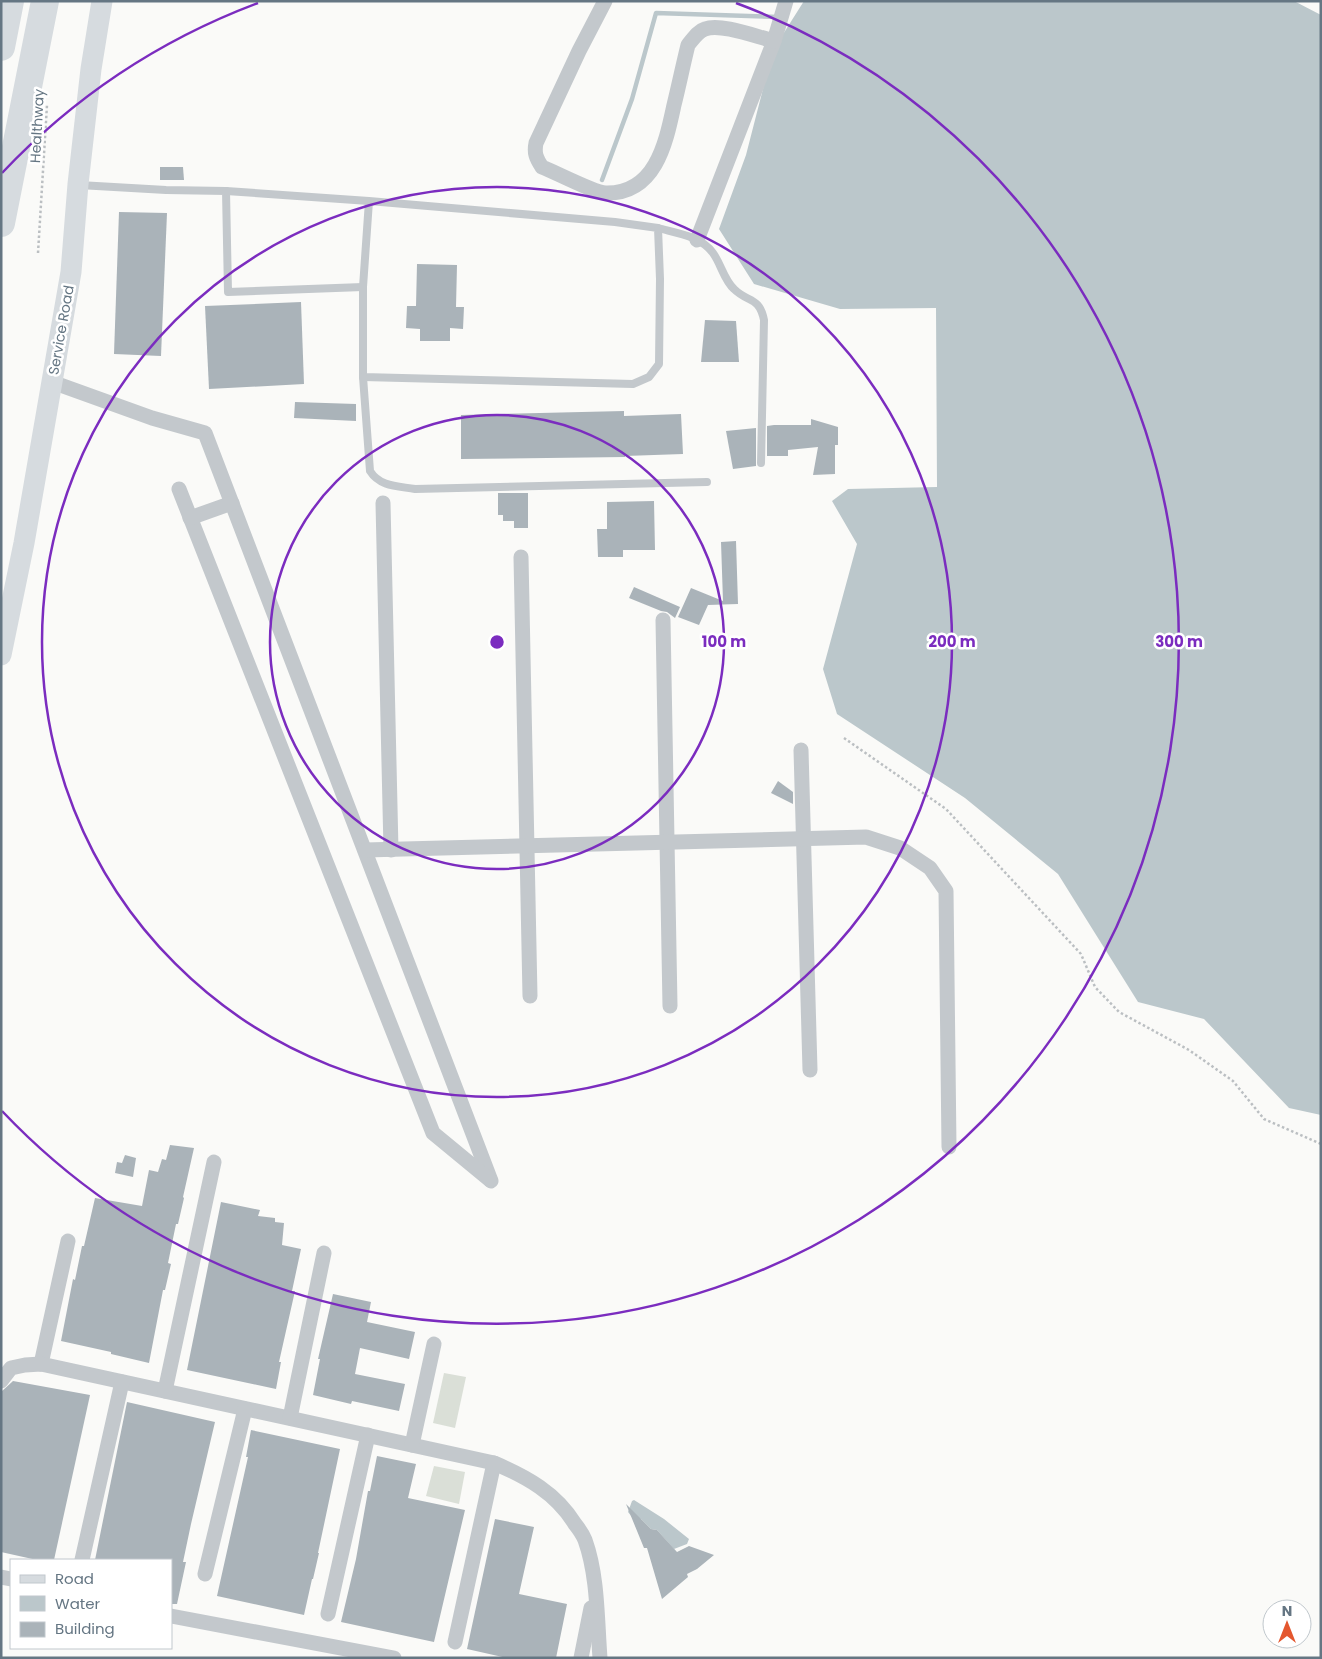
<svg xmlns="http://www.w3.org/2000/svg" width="1322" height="1659" font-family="Poppins,sans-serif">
<rect width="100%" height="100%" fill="#fafaf8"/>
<g fill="#dadfd7">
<path d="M444 1373 466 1377 455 1428 433 1423Z"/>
<path d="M434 1466 465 1472 459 1504 426 1496Z"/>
</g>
<g fill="#bbc7cb">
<path d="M804 1H1294L1321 15V1115L1289 1108 1204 1019 1138 1002 1058 874 965 798 837 714 823 669 857 544 832 501 848 489 937 487 936 308 840 309 754 284 719 229 746 155 773 50Z"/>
<path d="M634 1500 664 1519 689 1539 687 1544 674 1549 657 1530 651 1529 641 1519 632 1517 628 1512 632 1501Z"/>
</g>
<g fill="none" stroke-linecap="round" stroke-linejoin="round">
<path stroke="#bbc7cb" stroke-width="4.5" d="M602 180 632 99 656 13 779 17"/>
</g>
<g fill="#aab3b9">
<path d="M160 167H183L184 180H160Z"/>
<path d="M119 212 167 213 161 356 114 354Z"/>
<path d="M417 264 457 265 456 307H464L463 329 450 328V341H420V329L406 328 407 306H416Z"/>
<path d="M301 302 304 384 209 389 205 306Z"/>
<path d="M705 320 736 321 739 362H701Z"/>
<path d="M295 402 356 404V421L294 418Z"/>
<path d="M624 411V416L681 414 683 454 625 456V457L461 459V415Z"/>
<path d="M811 419 838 427V445H835V474L813 475 818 447 788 450V456H767V426L774 425H811Z"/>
<path d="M756 428V466L733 469 726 431Z"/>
<path d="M498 493H528V528H514V521H503V515H498Z"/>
<path d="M654 501 655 550H623V557H598L597 529H607V502Z"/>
<path d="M736 541 738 604 708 605 699 625 678 617 691 588 723 601 721 542Z"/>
<path d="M634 587 680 607 675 618 667 612 661 611 629 598Z"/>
<path d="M778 781 793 792V804L771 793Z"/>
<path d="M170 1145 194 1148 183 1197 184 1198 178 1224H176L168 1263 171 1264 165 1290H163L149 1363 111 1354V1352L61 1341 73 1279 75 1280 82 1246H84L95 1198 142 1206 149 1170 158 1172 162 1159 166 1160Z"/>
<path d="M125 1155 136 1158 133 1177 115 1173 117 1162 122 1163Z"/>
<path d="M221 1202 260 1210 258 1216 275 1218V1222L284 1223 282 1245 301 1249 292 1291H295L279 1362H281L276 1389 187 1370Z"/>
<path d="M333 1294 371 1302 367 1322 415 1332 409 1359 360 1348 355 1374 405 1384 399 1411 352 1401 351 1404 313 1395 320 1359H318Z"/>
<path d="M13 1381 90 1395 54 1560H37L1 1552V1392Z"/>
<path d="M127 1402 215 1422 191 1524 183 1562H186L177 1604H171V1560H95Z"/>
<path d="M251 1430 340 1449 318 1553H319L313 1579H312L304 1615 217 1596 248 1457H246Z"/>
<path d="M377 1456 416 1464 408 1498 465 1510 434 1642 341 1622 356 1559 368 1491H370Z"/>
<path d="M626 1504 651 1529 657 1530 677 1552 689 1546 714 1555 697 1569 687 1574 688 1577 662 1599 647 1548H644Z"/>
<path d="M495 1519 534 1527 519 1594 567 1604 556 1658H507L467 1649Z"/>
</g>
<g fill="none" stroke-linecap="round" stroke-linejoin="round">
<g stroke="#bbbfc2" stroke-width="2.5" stroke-dasharray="2.5 2.5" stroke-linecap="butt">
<path d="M38 253 47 105"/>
<path d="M844 738 946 809 1081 954 1095 987 1119 1012 1189 1050 1233 1081 1264 1119 1321 1144"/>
</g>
<g stroke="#c3c8cc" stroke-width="8">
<path d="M79 185 166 190 226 191 228 292 363 287"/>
<path d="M226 191 369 201 615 222 658 228 660 279 659 364 649 377 633 384 363 377V287L369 201"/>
<path d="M658 228C676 233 701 236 713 253 721 264 724 280 734 289 748 303 759 296 764 320L761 463"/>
<path d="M363 377 370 471C380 487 398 486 415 489L707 482"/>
</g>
<g stroke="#c3c8cc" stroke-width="15">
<path d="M605 1 579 51 536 143C534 153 536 158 542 167 555 172 595 193 606 193 656 194 666 142 674 105 679 85 683 65 688 45 693 39 698 31 705 29 721 23 757 37 774 41L697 240"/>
<path d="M774 41 786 1"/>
<path d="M52 382 152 418 205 433 491 1181"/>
<path d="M179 489 433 1133 490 1180"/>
<path d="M383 503 391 850"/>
<path d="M190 518 232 503"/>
<path d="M521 557 530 996"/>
<path d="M663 620 670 1006"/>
<path d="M801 750 810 1070"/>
<path d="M365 850 866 837 900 848 930 868 946 891 949 1147"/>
<path d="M41 1364 68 1241"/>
<path d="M1 1381 11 1368 25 1365 41 1364 494 1463C527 1477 556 1493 575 1524 579 1529 583 1535 585 1540 598 1576 597 1620 600 1658"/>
<path d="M165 1391 214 1162"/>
<path d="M290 1418 324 1253"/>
<path d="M412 1445 434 1344"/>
<path d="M82 1560 122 1382"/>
<path d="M205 1574 245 1409"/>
<path d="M1 1577 11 1579"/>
<path d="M328 1614 368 1435"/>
<path d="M171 1616 394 1658"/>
<path d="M455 1642 494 1463"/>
<path d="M581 1658 591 1608"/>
</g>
<path stroke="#d6dbdf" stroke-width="21" d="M1 655 24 543 71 272 78 184 91 69 102 1"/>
<g stroke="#d6dbdf" stroke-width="28">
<path d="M1 47 10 1"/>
<path d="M1 223 45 1"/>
</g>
</g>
<g fill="none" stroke="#7b2cbf" stroke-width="2.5">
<circle cx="497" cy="642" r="227"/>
<circle cx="497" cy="642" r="455"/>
<path d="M2 173A682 682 0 0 1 258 3M736 3A682 682 0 1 1 2 1111"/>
</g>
<g text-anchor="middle" stroke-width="5" stroke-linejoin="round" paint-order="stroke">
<g font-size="14" fill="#657683" stroke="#fff">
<text transform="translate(37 126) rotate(-87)" y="5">Healthway</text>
<text transform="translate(61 330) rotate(-80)" y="5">Service Road</text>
</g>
</g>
<circle cx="497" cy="642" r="8" fill="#7b2cbf" stroke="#fff" stroke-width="2.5"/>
<g font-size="15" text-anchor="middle" font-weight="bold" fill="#7b2cbf" stroke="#fff" stroke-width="5" stroke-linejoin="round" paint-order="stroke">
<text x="724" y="647">100 m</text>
<text x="952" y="647">200 m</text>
<text x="1179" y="647">300 m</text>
</g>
<rect width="1322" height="1659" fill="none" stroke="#657683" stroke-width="5"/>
<rect x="10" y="1559" width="162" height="90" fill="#ffffff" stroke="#c1c8cd"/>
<rect x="20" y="1575" width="25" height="8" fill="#d6dbdf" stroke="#c1c8cd"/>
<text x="55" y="1584" font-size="15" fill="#657683">Road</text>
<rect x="20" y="1596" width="25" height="15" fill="#bbc7cb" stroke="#c1c8cd"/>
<text x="55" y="1609" font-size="15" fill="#657683">Water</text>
<rect x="20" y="1622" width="25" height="15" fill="#aab3b9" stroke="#c1c8cd"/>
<text x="55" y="1634" font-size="15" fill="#657683">Building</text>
<g transform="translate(1287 1624)"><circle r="24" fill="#ffffff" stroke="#c1c8cd"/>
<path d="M0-4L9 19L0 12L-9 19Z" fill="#e4572e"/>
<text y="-8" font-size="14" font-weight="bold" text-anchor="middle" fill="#657683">N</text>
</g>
</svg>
